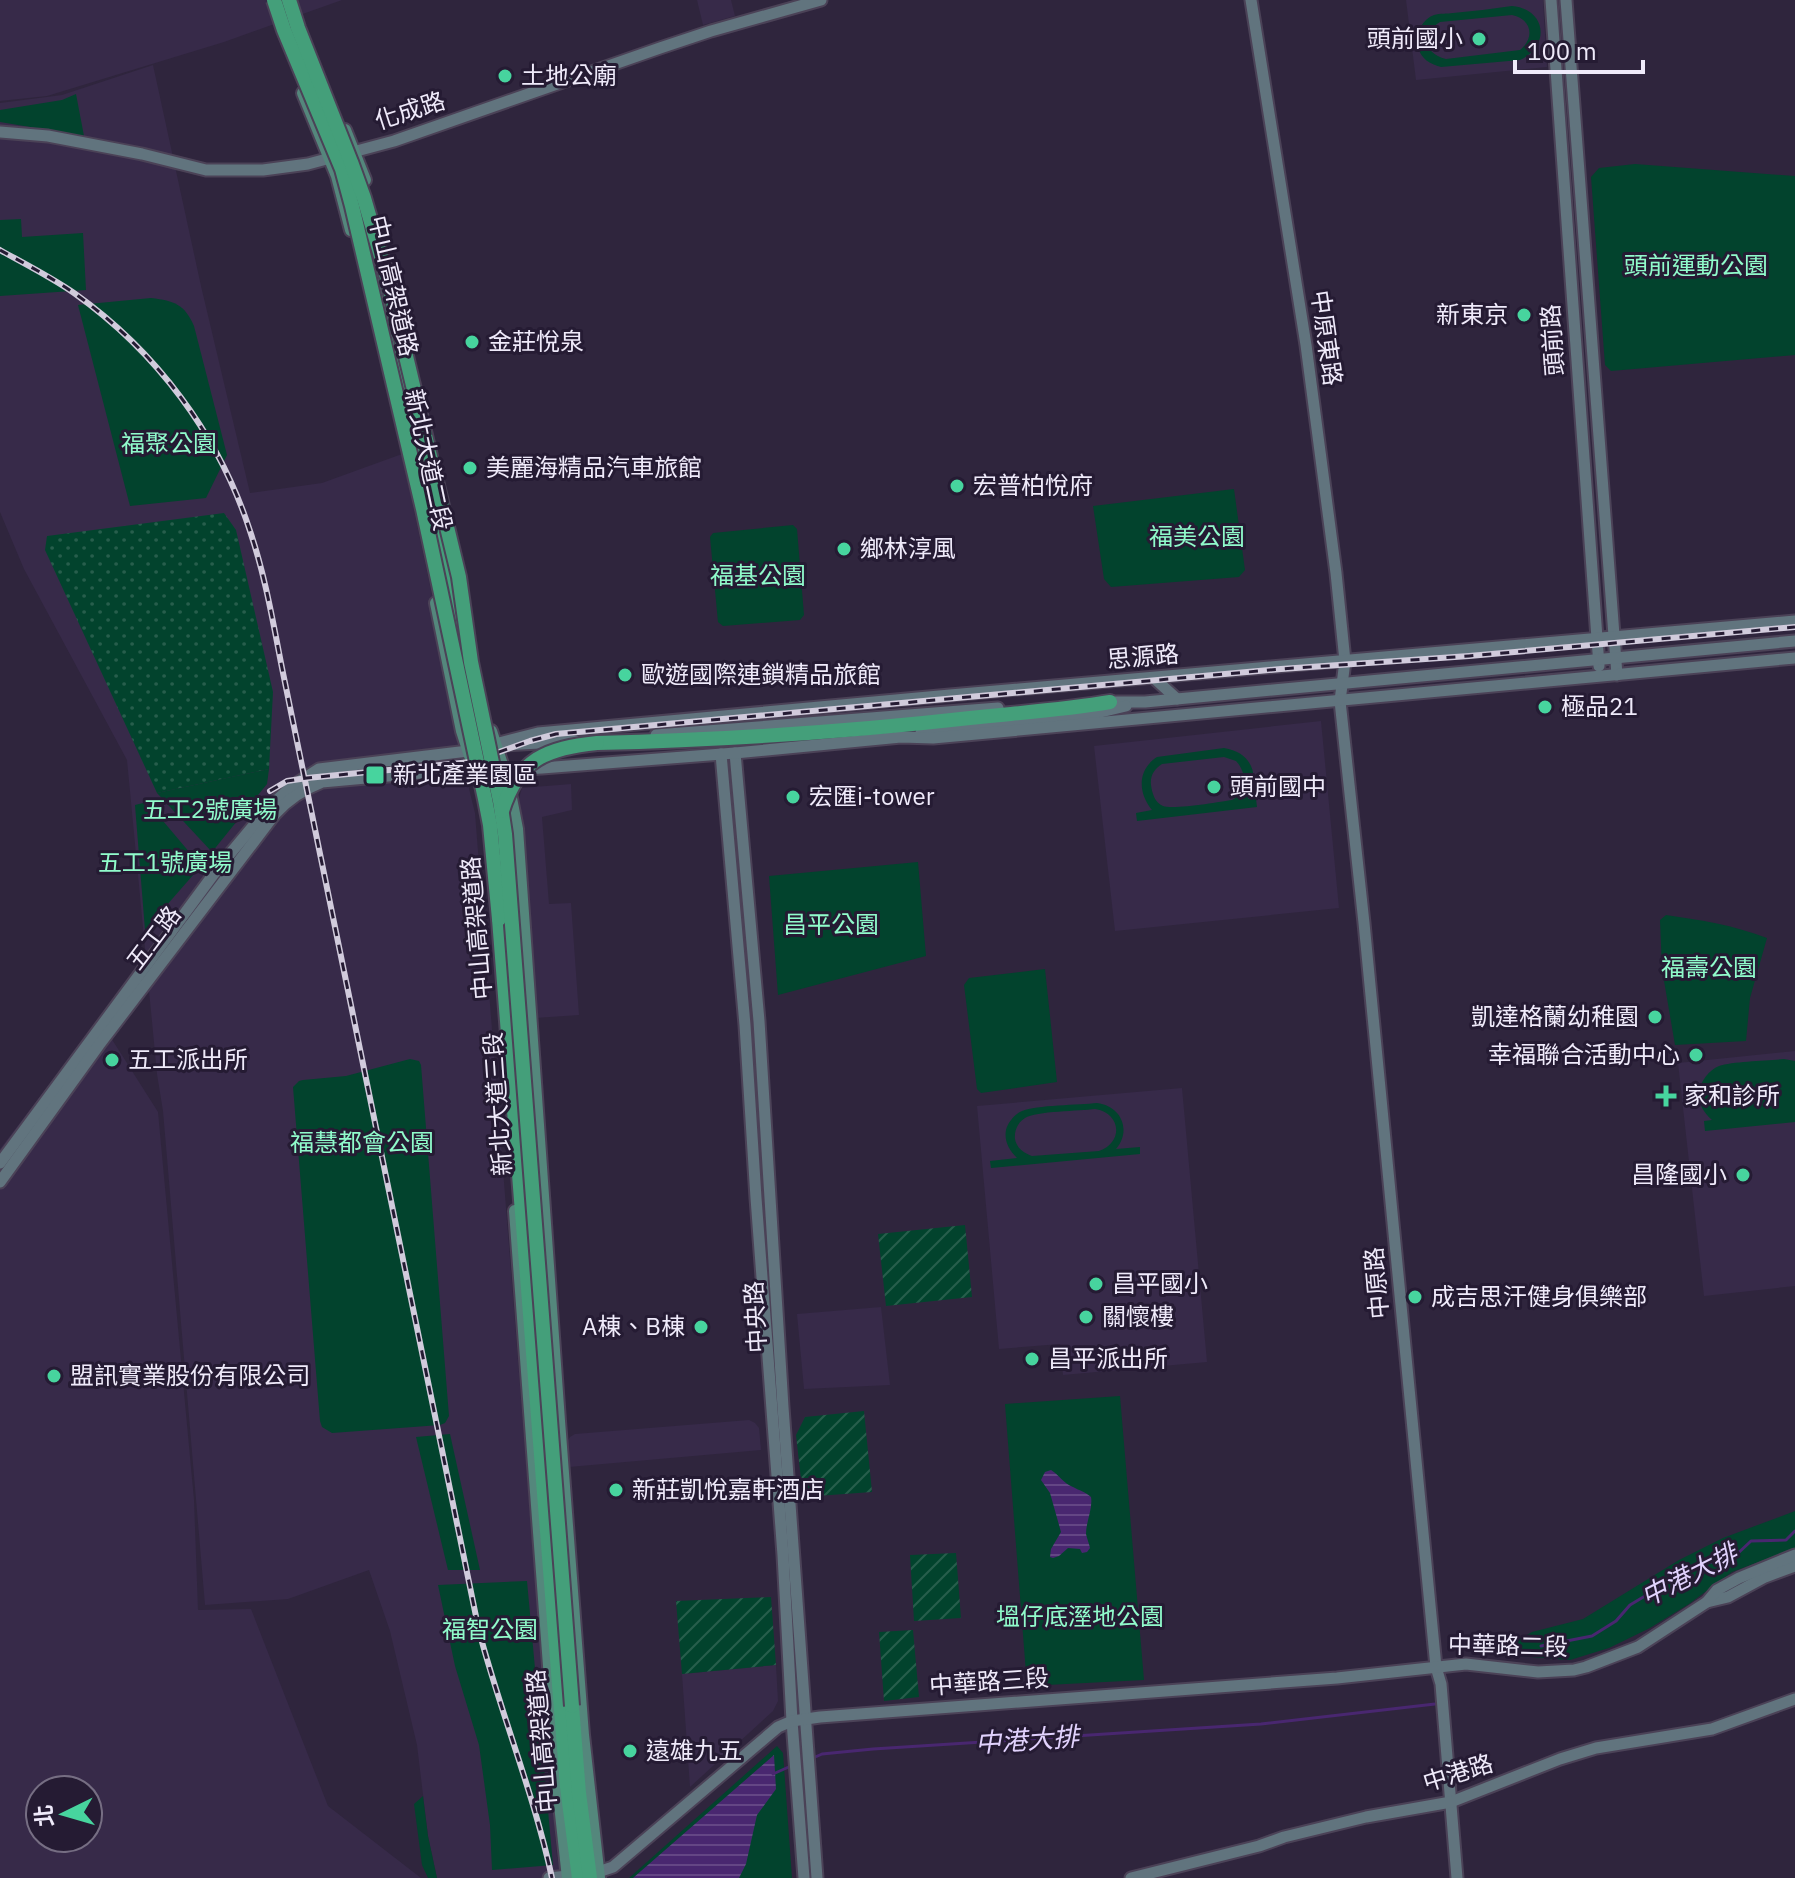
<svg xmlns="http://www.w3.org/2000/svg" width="1795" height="1878" font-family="'IBM Plex Sans','Noto Sans TC',sans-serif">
<defs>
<pattern id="grass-dots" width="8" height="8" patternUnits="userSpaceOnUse" patternTransform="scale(2)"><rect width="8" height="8" fill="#02432d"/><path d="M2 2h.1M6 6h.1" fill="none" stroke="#275e4c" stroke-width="1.8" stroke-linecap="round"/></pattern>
<pattern id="garden-furrows" width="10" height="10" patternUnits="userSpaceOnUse" patternTransform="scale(2)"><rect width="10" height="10" fill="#02432d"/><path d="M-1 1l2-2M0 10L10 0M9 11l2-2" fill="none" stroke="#275e4c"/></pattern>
<pattern id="water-rules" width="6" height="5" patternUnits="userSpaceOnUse" patternTransform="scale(2)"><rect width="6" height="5" fill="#492770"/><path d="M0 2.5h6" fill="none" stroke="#644685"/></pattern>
</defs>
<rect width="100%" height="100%" fill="#2f253d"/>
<g fill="#372a49" fill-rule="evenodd">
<path d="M0 0H342L224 42 47 96 0 101Z"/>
<path d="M697 0H731L735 16 703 25Z"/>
<path d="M1406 0H1543L1547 67 1416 80Z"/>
<path d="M153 65 201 286 250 493 322 483 402 454 432 595 455 732 475 813 557 1857 562 1878H437L428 1836 417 1745 390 1631 369 1570 288 1599 205 1605 163 1111 157 1074 127 760 24 569 0 512V103L62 95Z"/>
<path d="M1321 721 1339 908 1115 931 1094 746Z"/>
<path d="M571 784 572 810 542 817 549 904 571 903 579 1015 535 1018 519 798 522 788Z"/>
<path d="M99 1019 158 1112 194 1500 198 1610 251 1609 328 1806 421 1878H0V1149ZM40 1790H88V1838H40Z"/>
<path d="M1795 1051V1286L1704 1296 1678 1063Z"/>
<path d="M1182 1088 1207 1362 1063 1375 1060 1344 999 1349 977 1106Z"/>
<path d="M881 1307 890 1385 804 1389 797 1314Z"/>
<path d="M749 1420 755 1423 759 1428 761 1450 569 1467 567 1442 570 1437 575 1434Z"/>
<path d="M776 1665 778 1701 773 1711 690 1787 682 1674Z"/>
</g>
<path fill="url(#grass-dots)" d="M224 513 236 530 273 692 269 769 157 793 45 550 47 536Z"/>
<g fill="#02432d" fill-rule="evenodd">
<path d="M1512 6C1546 9 1551 46 1520 60L1441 67C1430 64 1421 59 1418 47 1415 35 1421 20 1434 15 1440 13 1447 14 1453 13 1473 11 1492 9 1512 6ZM1512 15C1532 19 1535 38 1520 50L1446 59C1424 54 1420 34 1440 22Z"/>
<path d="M76 94 84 136 0 122V110L62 100Z"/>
<path d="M1635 164 1795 176V355L1611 371 1605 365 1591 177 1599 168Z"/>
<path d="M21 219 22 237 83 233 86 290 0 296V220Z"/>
<path d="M151 298C175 301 184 304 194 326L227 455 206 498 130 506 78 305Z"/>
<path d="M1234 489 1245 570 1239 577 1111 587 1104 579 1093 506Z"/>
<path d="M793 525 797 529 804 615 800 620 723 626 718 622 710 537 713 533Z"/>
<path d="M1224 748C1251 752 1261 775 1248 799H1256L1257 807 1137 821 1136 813 1152 810C1138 793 1137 770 1157 757ZM1224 757 1236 761C1247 773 1248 791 1232 800 1219 802 1173 810 1163 806 1155 803 1152 793 1151 785 1150 776 1154 769 1162 764Z"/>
<path d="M269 769 267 784 212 852 157 793Z"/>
<path d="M147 802 201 866 145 930 135 805Z"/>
<path d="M918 862 926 956 778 995 769 876Z"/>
<path d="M1666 915C1701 920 1733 925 1767 938L1750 998 1746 1041 1675 1045 1662 969 1660 920Z"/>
<path d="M1045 969 1057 1082 981 1093 977 1089 964 985 969 978Z"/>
<path d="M410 1059 419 1061 421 1065 449 1416 445 1423 440 1425 332 1433 322 1427 320 1421 293 1087 299 1081 303 1080 346 1076Z"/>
<path d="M1784 1059 1795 1061V1122L1705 1131 1704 1121 1712 1120C1703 1112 1698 1103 1699 1091 1701 1081 1709 1070 1719 1066 1733 1061 1768 1061 1784 1059Z"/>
<path d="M1097 1103C1121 1106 1132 1130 1116 1149L1140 1147V1154L991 1168 990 1161 1017 1158C1009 1150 1004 1141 1006 1130 1008 1122 1015 1114 1022 1111 1036 1105 1080 1105 1097 1103ZM1095 1109C1121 1113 1124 1142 1099 1151L1032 1156C1024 1153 1017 1149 1015 1139 1014 1131 1018 1122 1025 1118 1036 1111 1080 1111 1095 1109Z"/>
<path d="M1120 1396 1144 1680 1027 1686 1005 1404Z"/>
<path d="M450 1434 480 1570H448L416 1437Z"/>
<path d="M1795 1511V1548L1732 1572 1689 1604 1650 1628 1609 1648 1570 1660 1492 1654 1532 1632 1583 1619 1679 1560 1723 1538Z"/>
<path d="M527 1581 553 1865 492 1870 490 1825 479 1745 455 1666 438 1585Z"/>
<path d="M777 1746 783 1753 792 1878H629Z"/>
<path d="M423 1796 428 1836 437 1878H428L422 1865 414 1804Z"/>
</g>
<g fill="url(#garden-furrows)">
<path d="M965 1225 972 1297 886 1306 878 1234Z"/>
<path d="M864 1411 872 1492 803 1497 796 1435 805 1417Z"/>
<path d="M956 1553 961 1618 914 1621 910 1555Z"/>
<path d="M771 1597 776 1665 682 1674 676 1601Z"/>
<path d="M913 1630 919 1697 884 1701 879 1632Z"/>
</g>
<g fill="url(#water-rules)">
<path d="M1051 1470C1059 1475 1064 1484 1073 1487 1080 1491 1084 1491 1091 1497 1093 1509 1086 1521 1086 1534 1087 1539 1089 1543 1090 1548L1087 1552 1082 1553 1080 1549 1068 1548 1059 1556 1053 1558 1050 1557 1051 1549 1061 1532 1050 1493 1041 1480 1045 1472Z"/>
<path d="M774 1755 776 1789 757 1815 746 1864 739 1878H633Z"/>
</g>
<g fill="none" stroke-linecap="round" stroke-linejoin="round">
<g stroke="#492770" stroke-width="3">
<path d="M1541 1646 1592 1636 1616 1621 1630 1605 1695 1566 1735 1556 1751 1541 1786 1540 1795 1531"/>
<path d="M813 1758 822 1754 873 1749 1261 1724 1435 1704"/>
<path d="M773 1774 791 1766"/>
</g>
<defs>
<g id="secondary">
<path d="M1251 0 1306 345 1336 573 1345 661 1340 701 1364 923 1436 1667 1441 1684 1457 1878"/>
<path d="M1551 0 1599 666"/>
<path d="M1566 0 1617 675"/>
<path d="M0 132 48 136 142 154 206 170H263L308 164 394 141 660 48 711 31 821 0"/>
<path d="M1154 678 1177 699"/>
<path d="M1103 702H1145L1795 641"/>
<path d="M921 733 935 729 1088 715 1126 706"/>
<path d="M656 735 998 708"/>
<path d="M504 745 575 741"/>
<path d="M735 753 759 1021 783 1407 817 1878"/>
<path d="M721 754 745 1025 756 1198 783 1555 792 1721 804 1878"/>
<path d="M0 1163 219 867 269 807 291 787 319 769 468 751 538 733 950 695 1795 621"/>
<path d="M0 1182 99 1045 275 814C288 799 304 789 322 782L476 768 487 771 542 768 735 753 901 737 933 738 1795 658"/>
<path d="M1707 1602 1728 1597 1765 1577 1795 1566"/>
<path d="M598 1872 613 1867 778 1727 792 1721 820 1717 1337 1678 1466 1664 1538 1672 1574 1670 1586 1667 1638 1647 1707 1602 1717 1590 1739 1578 1795 1555"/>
<path d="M549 1878 568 1876"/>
<path d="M1131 1878 1259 1846 1284 1837 1366 1817 1451 1802 1560 1759 1596 1748 1712 1729 1795 1699"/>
</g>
<g id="primary">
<path d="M303 93 337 176 351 230"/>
<path d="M345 130 365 180"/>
<path d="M436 603 462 731 470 756"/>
<path d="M491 731 508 783 517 829 559 1421 583 1735 599 1878"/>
<path d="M489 763 487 771 493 804"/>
<path d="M515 1211 558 1786 568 1878"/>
</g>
<g id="highway">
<path d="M361 222C376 269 388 316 400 364 427 471 450 579 468 689"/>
<path d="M597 743C722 740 846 732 970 718 1016 713 1063 710 1110 702"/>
<path d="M499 919 567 1787 579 1878"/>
<path d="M572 1706 579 1793 590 1878"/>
</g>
</defs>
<use href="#secondary" stroke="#4b4257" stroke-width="15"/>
<use href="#primary" stroke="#4b4257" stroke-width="16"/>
<use href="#highway" stroke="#4b4257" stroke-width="18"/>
<use href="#secondary" stroke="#61747e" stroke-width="11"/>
<use href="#primary" stroke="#54877c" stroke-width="12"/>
<use href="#highway" stroke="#449f7a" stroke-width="14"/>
<defs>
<g id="rail">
<path d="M0 250C25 264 51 277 74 293 156 351 219 435 250 531 265 575 273 622 282 668L479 1631C501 1714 534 1794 552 1878"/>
<path d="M270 791 287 781 307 778 471 762 530 741 556 734 1281 669 1469 656 1795 627"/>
</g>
</defs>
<use href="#rail" stroke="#d1cbdc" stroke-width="6"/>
<use href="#rail" stroke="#251b33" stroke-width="3" stroke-dasharray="9" stroke-linecap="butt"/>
<defs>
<g id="highway-bridge">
<path d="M274 0 284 30 342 169 352 206 423 509 485 799 490 825 499 919"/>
<path d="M289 0 298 28 351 162 364 198 387 277 459 577 471 662 500 801 505 834 572 1706"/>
<path d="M502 811C518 759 547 748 597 743"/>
</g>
</defs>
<use href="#highway-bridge" stroke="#4b4257" stroke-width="18" stroke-linecap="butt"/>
<use href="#highway-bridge" stroke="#449f7a" stroke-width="14"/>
</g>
<g fill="#47d49e" stroke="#251b33" stroke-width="3">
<circle cx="1479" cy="39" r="8"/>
<circle cx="505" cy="76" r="8"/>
<circle cx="1524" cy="315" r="8"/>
<circle cx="472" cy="342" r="8"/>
<circle cx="470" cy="468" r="8"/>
<circle cx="957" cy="486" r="8"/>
<circle cx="844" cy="549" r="8"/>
<circle cx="625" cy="675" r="8"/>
<circle cx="1545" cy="707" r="8"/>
<rect x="365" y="765" width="20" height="20" rx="4"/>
<circle cx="1214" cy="787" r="8"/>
<circle cx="793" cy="797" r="8"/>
<circle cx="1655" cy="1017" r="8"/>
<circle cx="1696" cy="1055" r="8"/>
<circle cx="112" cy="1060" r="8"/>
<path d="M1662 1084h8v8h8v8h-8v8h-8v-8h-8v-8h8z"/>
<circle cx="1743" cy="1175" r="8"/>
<circle cx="1096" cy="1284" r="8"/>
<circle cx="1415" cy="1297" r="8"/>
<circle cx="1086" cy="1317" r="8"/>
<circle cx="701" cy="1327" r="8"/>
<circle cx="1032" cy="1359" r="8"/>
<circle cx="54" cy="1376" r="8"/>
<circle cx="616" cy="1490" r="8"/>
<circle cx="630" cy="1751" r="8"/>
</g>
<g text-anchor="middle" stroke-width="6" stroke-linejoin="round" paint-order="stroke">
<g font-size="24" fill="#efeafa" stroke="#251b33" text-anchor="start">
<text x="1463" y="47" text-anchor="end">頭前國小</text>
<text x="521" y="84">土地公廟</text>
<text x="1508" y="323" text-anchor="end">新東京</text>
<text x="488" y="350">金莊悅泉</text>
<text x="486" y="476">美麗海精品汽車旅館</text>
<text x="973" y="494">宏普柏悅府</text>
<text x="860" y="557">鄉林淳風</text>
<text x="641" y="683">歐遊國際連鎖精品旅館</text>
<text x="1561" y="715">極品21</text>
<text x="393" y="783">新北產業園區</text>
<text x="1230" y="795">頭前國中</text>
<text x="809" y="805">宏匯i-tower</text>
<text x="1639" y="1025" text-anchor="end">凱達格蘭幼稚園</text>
<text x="1680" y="1063" text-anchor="end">幸福聯合活動中心</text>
<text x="128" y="1068">五工派出所</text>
<text x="1684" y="1104">家和診所</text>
<text x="1727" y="1183" text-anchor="end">昌隆國小</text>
<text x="1112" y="1292">昌平國小</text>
<text x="1431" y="1305">成吉思汗健身俱樂部</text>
<text x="1102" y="1325">關懷樓</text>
<text x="685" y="1335" text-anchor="end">A棟、B棟</text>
<text x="1048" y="1367">昌平派出所</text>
<text x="70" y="1384">盟訊實業股份有限公司</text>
<text x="632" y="1498">新莊凱悅嘉軒酒店</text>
<text x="646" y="1759">遠雄九五</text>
</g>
<g font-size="24" fill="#efeafa" stroke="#251b33">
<text transform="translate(410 111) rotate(-18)" y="8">化成路</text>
<text transform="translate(393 286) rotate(77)" y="8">中山高架道路</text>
<text transform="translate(1326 338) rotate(82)" y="8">中原東路</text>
<text transform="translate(1553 340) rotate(-94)" y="8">頭前路</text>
<text transform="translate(428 460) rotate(78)" y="8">新北大道二段</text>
<text transform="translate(1143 657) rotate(-5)" y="8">思源路</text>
<text transform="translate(477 928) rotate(-95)" y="8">中山高架道路</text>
<text transform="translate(154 938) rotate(-53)" y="8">五工路</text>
<text transform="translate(498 1104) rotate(-94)" y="8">新北大道三段</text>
<text transform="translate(1377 1283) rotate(-95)" y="8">中原路</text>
<text transform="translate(756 1317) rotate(-93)" y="8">中央路</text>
<text transform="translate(1508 1646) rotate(1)" y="8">中華路二段</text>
<text transform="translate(989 1682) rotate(-4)" y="8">中華路三段</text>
<text transform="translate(542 1741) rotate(-95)" y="8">中山高架道路</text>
<text transform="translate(1458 1773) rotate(-17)" y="8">中港路</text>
</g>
<g font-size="24" fill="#90fbcb" stroke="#251b33">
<text x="1696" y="274">頭前運動公園</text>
<text x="169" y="452">福聚公園</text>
<text x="1197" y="545">福美公園</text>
<text x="758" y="584">福基公園</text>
<text x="210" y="818">五工2號廣場</text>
<text x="165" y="871">五工1號廣場</text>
<text x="831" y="933">昌平公園</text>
<text x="1709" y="976">福壽公園</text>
<text x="362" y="1151">福慧都會公園</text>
<text x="1080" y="1625">塭仔底溼地公園</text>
<text x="490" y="1638">福智公園</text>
</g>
<g font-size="26" font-style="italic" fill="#e1d2fd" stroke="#251b33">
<text transform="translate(1689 1575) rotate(-27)" y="9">中港大排</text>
<text transform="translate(1027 1740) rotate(-4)" y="9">中港大排</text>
</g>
</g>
<g transform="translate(64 1814) rotate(265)"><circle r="38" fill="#251b33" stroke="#766e83" stroke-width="2"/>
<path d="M0-6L14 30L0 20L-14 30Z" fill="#47d49e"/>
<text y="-12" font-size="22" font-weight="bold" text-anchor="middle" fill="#efeafa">北</text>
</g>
<path d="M1515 60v12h128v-12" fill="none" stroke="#efeafa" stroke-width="4"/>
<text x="1527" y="60" font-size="24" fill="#efeafa" stroke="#251b33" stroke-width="6" paint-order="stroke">100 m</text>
</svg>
